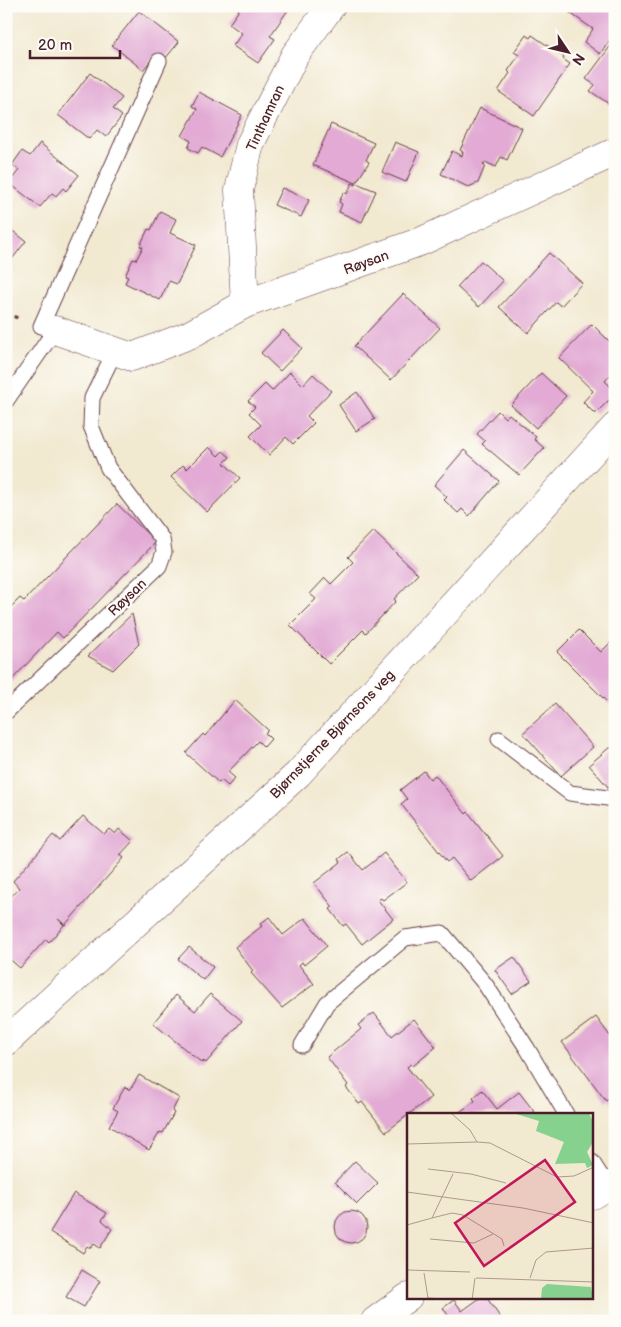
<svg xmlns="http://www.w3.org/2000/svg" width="621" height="1327" font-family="'Balsamiq Sans',sans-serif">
<rect width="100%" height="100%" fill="#fdfcf7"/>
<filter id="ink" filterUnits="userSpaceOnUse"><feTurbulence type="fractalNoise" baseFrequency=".02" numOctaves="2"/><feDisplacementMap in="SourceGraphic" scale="10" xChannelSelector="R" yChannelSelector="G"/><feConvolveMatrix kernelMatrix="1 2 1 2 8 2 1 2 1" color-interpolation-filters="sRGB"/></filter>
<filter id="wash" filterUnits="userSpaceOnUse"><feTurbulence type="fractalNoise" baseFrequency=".0096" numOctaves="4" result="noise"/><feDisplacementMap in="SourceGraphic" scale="20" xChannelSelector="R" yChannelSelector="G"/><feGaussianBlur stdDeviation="1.12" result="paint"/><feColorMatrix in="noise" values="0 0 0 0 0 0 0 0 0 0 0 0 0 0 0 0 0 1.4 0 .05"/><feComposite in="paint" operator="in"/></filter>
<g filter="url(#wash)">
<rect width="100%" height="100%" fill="#f2e9d1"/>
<g id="blocks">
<g fill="#e2aad4">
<path d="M235 6H282L288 10 270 36 275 39 258 63 233 46 242 33 229 24 239 10Z"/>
<path d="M560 6 615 7V33L600 54 584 42 593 29Z"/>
<path d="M139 11 179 42 164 60 156 54 143 70 112 45Z"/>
<path d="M526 35 530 38 532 35 564 57 563 59 570 64 534 116 498 91 510 73 508 71 519 55 514 52Z"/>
<path d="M615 40V108L590 91 595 85 586 79Z"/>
<path d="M90 73 122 98 113 109 122 116 106 137 97 130 89 139 58 115Z"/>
<path d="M199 92 242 115 220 157 202 147 198 153 188 148 191 141 182 136 197 109 192 106Z"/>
<path d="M480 108 522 128 507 160 501 157 496 167 485 162 483 165 485 166 478 183 468 187 441 174 452 151 462 156 463 152 460 150Z"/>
<path d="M331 124 374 143 366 160 369 162 356 183 376 191 362 222 339 212 342 204 339 202 344 192 347 194 352 183 356 185V183L313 165Z"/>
<path d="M395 142 419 152 406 182 382 172Z"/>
<path d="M40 143 79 175 66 191 63 188 56 196 52 193 40 207 9 183 19 170 12 165 22 151 30 156Z"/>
<path d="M282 188 309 200 301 217 274 205Z"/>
<path d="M160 211 176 219 170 233 196 245 177 284 169 281 160 300 125 283 128 277 125 276 133 259 136 260 143 247 140 246 148 229 151 230Z"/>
<path d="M6 226 26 241 6 267Z"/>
<path d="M549 253 582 283 561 306 556 302 528 333 499 307Z"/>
<path d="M481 261 503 281 479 307 457 287Z"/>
<path d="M403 294 440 328 391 380 354 346Z"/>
<path d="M592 324 615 347V370L605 381 615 391V394L595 414 583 402 593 391 559 358Z"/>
<path d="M283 330 302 348 280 371 261 353Z"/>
<path d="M290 372 303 385 313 374 331 391 307 416 314 423 293 444 286 437 269 455 250 436 261 425 249 413 255 407 248 401 265 384 272 391Z"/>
<path d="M541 373 566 396 536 428 511 405Z"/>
<path d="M357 392 375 419 356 431 339 405Z"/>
<path d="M498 411 505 418 509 414 536 437 534 439 544 448 519 475 482 444 485 441 477 434Z"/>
<path d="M209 447 218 456 223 451 230 457 224 463 240 478 207 512 171 477 183 465 187 469Z"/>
<path d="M464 450 499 481 469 516 462 509 458 513 444 500 447 497 434 485Z"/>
<path d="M117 504 156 542 63 638 57 632 6 686V612L20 598 24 601Z"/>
<path d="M373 531 418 574 394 599 396 601 366 633 363 630 329 664 290 625 316 599 310 594 325 578 331 584 353 562 348 557Z"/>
<path d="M132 614 139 644 113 670 88 656Z"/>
<path d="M579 630 601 652 615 638V698L609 704 557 652Z"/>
<path d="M235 700 268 730 265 733 271 739 264 747 258 741 228 772 235 778 228 786 221 780 219 783 186 753 203 734 205 736Z"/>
<path d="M555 704 593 747 561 776 523 733Z"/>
<path d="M610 747 615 752V781L608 787 589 765Z"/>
<path d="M424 771 430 779 435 775 466 814 468 812 503 856 471 881 452 858 447 862 401 804 407 799 400 790Z"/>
<path d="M83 816 104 834 109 829 115 834 119 829 133 841 120 855 124 858 65 925 58 919 64 925 49 942 46 939 20 968 6 956 9 953 6 951V902L19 888 13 881 53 835 60 841Z"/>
<path d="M348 852 363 870 384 853 407 882 383 900 381 898 378 900 393 919 362 944 346 924 343 926 330 909 333 907 314 883 341 862 339 859Z"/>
<path d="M269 917 283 935 305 918 327 946 304 965 302 962 299 965 314 984 282 1008 251 973 253 971 235 947 262 926 260 924Z"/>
<path d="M189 947 213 967 203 980 178 959Z"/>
<path d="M514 957 531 981 512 994 495 970Z"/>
<path d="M210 994 242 1021 206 1063 204 1061 202 1063 153 1023 176 995 195 1011Z"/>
<path d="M374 1013 392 1036 414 1019 436 1047 413 1066 411 1064 407 1067 431 1097 386 1132 362 1102 359 1104 346 1087 348 1085 327 1057 361 1029 358 1025Z"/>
<path d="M596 1017 610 1036 615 1032V1102L612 1104 609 1099 606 1101 562 1042Z"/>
<path d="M139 1075 179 1098 172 1111 174 1113 163 1133 160 1132 149 1150 109 1126 118 1111 113 1108 125 1087 130 1090Z"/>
<path d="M482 1090 497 1109 519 1092 536 1114H457L475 1101 473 1098Z"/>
<path d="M355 1161 378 1183 357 1204 335 1182Z"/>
<path d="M74 1193 107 1213 102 1220 112 1229 100 1248 94 1244 91 1248 87 1246 83 1253 50 1232Z"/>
<circle cx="351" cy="1227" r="16"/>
<path d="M82 1270 100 1281 84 1307 66 1297Z"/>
<path d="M480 1298H487L502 1320 452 1321 443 1308 454 1300 462 1311Z"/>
</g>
</g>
</g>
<g filter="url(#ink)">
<use href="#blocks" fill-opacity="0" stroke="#633d44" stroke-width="1"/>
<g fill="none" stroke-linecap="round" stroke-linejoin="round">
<defs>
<g id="service">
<path d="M41 326 159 61"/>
<path d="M6 401 55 330"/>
<path d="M6 712 159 566 164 552 162 539 108 468 91 426 92 398 115 351"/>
<path d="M499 739 570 793 615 799"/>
<path d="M302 1045 327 1003 405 938 442 933 485 984 527 1048 566 1114"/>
<path d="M592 1162 608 1187"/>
</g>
<g id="minor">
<path d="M245 304 239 190 250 144 295 55 331 6"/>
<path d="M55 330 132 357 189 335 245 304 422 241 615 152"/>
<path d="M6 1042 298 774 615 427"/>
</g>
<g id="secondary">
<path d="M592 1195 615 1183"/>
<path d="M375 1321 408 1297"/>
</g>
</defs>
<use href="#service" stroke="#633d44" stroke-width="17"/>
<use href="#minor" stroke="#633d44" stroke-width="29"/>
<use href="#secondary" stroke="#633d44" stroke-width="29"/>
<path stroke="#633d44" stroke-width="3" stroke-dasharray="4 4" stroke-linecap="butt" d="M6 314 21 319"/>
<use href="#service" stroke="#fff" stroke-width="15"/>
<use href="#minor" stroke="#fff" stroke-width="28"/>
<use href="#secondary" stroke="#fff" stroke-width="28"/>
</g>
</g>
<g text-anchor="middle" stroke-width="4.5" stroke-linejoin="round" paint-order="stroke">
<g font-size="14" fill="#4a1f2b" stroke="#fdfcf7">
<text transform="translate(265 118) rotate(-65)" y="5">Tinthamran</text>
<text transform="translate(366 262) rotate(-20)" y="5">Røysan</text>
<text transform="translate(127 597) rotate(-44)" y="5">Røysan</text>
<text transform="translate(332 734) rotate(-46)" y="5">Bjørnstjerne Bjørnsons veg</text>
</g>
</g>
<g transform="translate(407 1113)">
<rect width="186" height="186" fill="#f2e9d1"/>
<path d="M106 0H182L186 9V29L180 39 186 52 180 55 178 50 148 51 157 29 129 18 132 8ZM140 171 184 174 186 186H134L135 175Z" fill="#86d18e"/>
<path fill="none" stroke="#af988f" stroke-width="1" d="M70 29 83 30 150 64 167 63 187 54M0 31 70 29 63 17 44 0M21 56 64 61 99 70M0 79 116 95 187 110M25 105 45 100 56 102 95 126 97 133M0 112 25 105 46 61M23 126 67 130 86 121M0 157 63 159M17 160 21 185 48 187M69 165 187 169M123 165 129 147 139 139 187 135M65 187 68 165"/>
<path fill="#c2185b" fill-opacity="0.15" stroke="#c2185b" stroke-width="2.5" d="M138 47 168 89 77 153 48 110Z"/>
<rect width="186" height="186" fill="none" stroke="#4a1f2b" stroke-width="2.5"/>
</g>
<rect width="621" height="1327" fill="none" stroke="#fdfcf7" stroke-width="25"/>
<g transform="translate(568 52) rotate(125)" stroke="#fdfcf7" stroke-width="4" paint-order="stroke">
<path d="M0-4L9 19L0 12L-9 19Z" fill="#4a1f2b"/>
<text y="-8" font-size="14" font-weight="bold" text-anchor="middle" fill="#4a1f2b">N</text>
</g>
<path d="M30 50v8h90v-8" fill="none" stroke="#4a1f2b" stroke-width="2.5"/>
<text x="38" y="50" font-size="15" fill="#4a1f2b" stroke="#fdfcf7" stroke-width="4" paint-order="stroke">20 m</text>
</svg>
